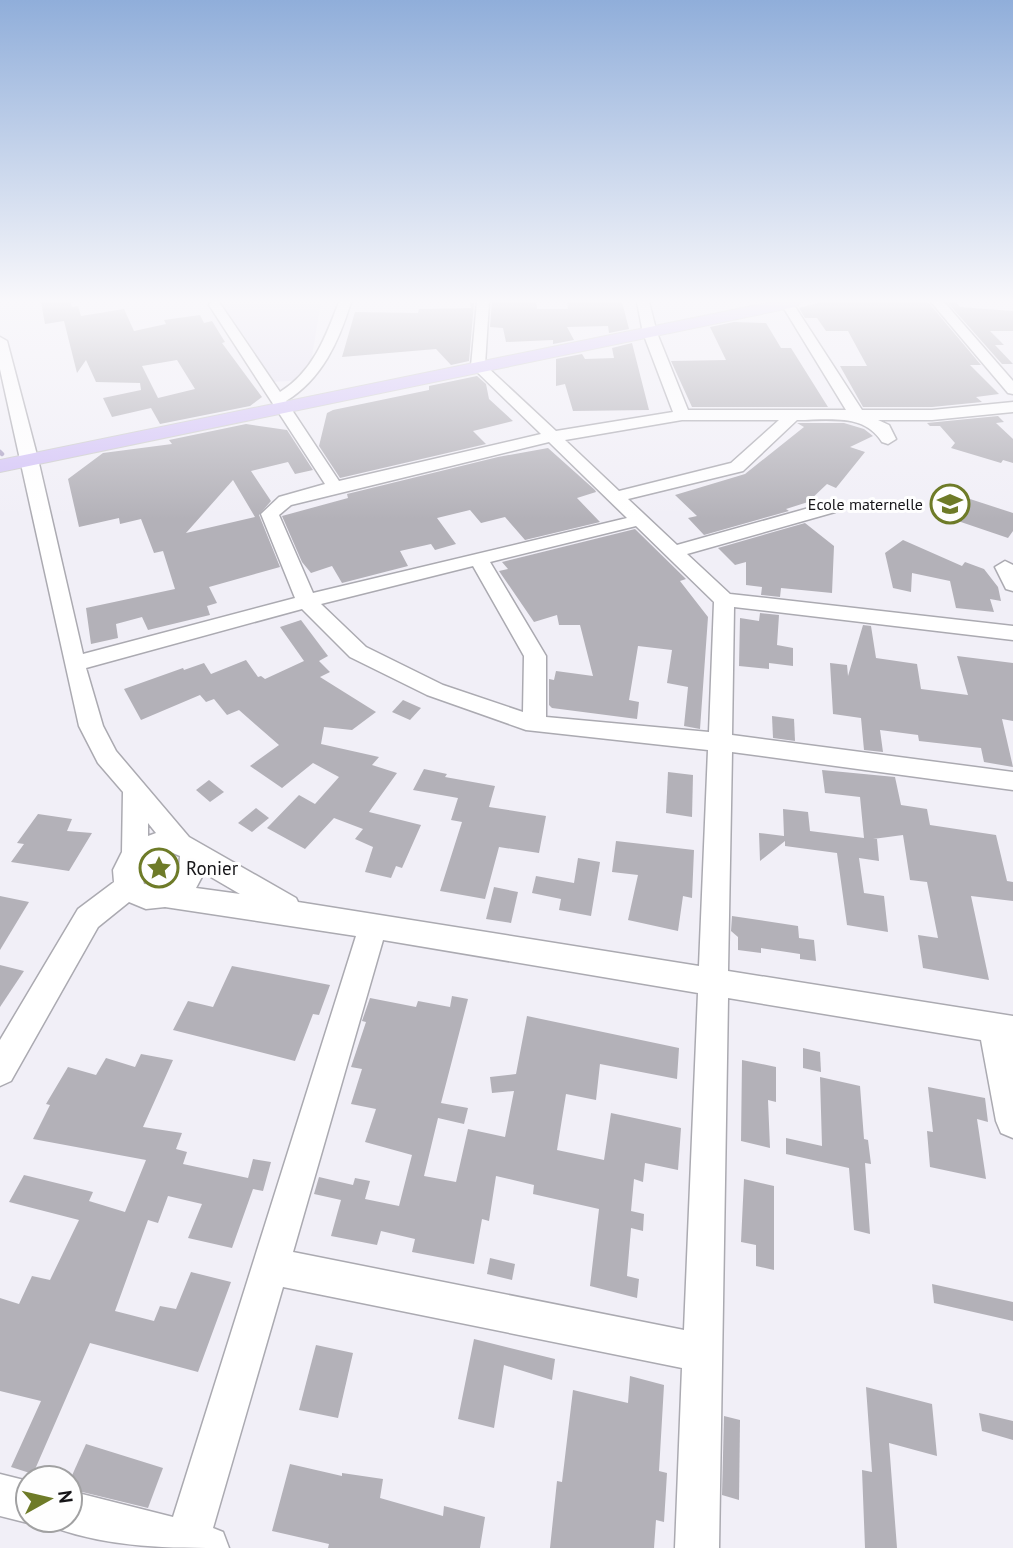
<svg xmlns="http://www.w3.org/2000/svg" width="1013" height="1548" font-family="'PT Sans',sans-serif">
<rect width="100%" height="100%" fill="#f1eff7"/>
<path fill="#e6e2f1" d="M217 302H321L308 380 269 382Z"/>
<g fill="none" stroke-linecap="round" stroke-linejoin="round">
<path stroke="#ada4c4" stroke-width="4.5" d="M0 452 2 454"/>
</g>
<g fill="#b3b1b8" fill-rule="evenodd">
<path d="M41 302H71L72 307 78 306 81 316 124 309 134 331 166 324 164 320 200 315 204 323 212 321 225 342 222 343 262 397 250 406 160 424 151 408 112 417 103 398 141 390 140 383 96 382 86 360 77 373 64 321 45 324ZM177 360 195 389 158 398 142 366Z"/>
<path d="M492 302H536L537 309H568L567 302H622L629 329 609 333 608 326 567 327 574 340 553 344V340L506 342 503 328 490 327Z"/>
<path d="M821 302H928L981 365H970L999 394 976 397 982 402 932 407H863L840 366H867L848 331H826L817 318H805L799 308Z"/>
<path d="M947 302H956L960 307 1013 311V331H990L1004 345H995L1013 364H1002Z"/>
<path d="M470 303H474L469 361 451 365 436 349 342 357 355 312 418 313 419 309 471 308Z"/>
<path d="M734 322 766 323 781 348H791L828 407H692L671 361 726 360 710 327Z"/>
<path d="M632 343 649 410 573 411 565 384 556 386V359L582 354 585 359 614 358 612 348Z"/>
<path d="M477 376 486 384 489 399 513 421 473 431 486 444 340 478 319 446 327 413 333 410 429 390V386Z"/>
<path d="M998 416 1004 422 996 423 1013 439V463L1003 460 1001 463 951 448 955 443 940 426H930L927 423Z"/>
<path d="M797 423H844L864 429 873 436 850 447 865 452 836 488 827 484 808 502 786 509 789 511 704 535 688 518 697 516 675 495 745 474 804 427Z"/>
<path d="M246 424 287 430 313 470 295 474 288 462 251 471 271 501 259 515 280 567 209 587 217 603 207 606 210 615 148 630 142 617 116 624 118 638 91 644 86 608 175 589 163 551 154 553 141 519 120 524 119 518 79 527 68 479 103 453 172 444 169 440ZM233 480 255 517 186 533Z"/>
<path d="M548 448 595 490 596 492 577 498 600 522 525 540 505 517 481 523 470 510 437 518 456 544 435 550 431 544 400 551 408 566 342 583 332 566 311 573 302 562 282 516 348 498 347 494 498 457Z"/>
<path d="M970 499 1013 513V531L1008 538 955 520Z"/>
<path d="M805 523 834 546 832 593 781 588 780 597 761 595 762 587 746 585V562L735 565 718 548Z"/>
<path d="M635 529 686 579 680 581 708 617 700 729 684 726 688 687 667 683 672 650 638 646 629 700 639 702 637 719 552 708 549 705V679L554 680 556 671 593 676 580 625H559L557 615 534 622 499 571 508 569 502 562Z"/>
<path d="M903 540 962 566 965 562 984 569 998 587 1001 601 990 599 994 612 956 608 950 581 912 573 911 592 893 588 885 553Z"/>
<path d="M760 613 779 615 777 645 793 648V666L769 663V669L739 666 740 618 759 621Z"/>
<path d="M301 620 328 656 319 661 330 672 320 677 376 712 352 730 324 727 321 744 379 757 372 765 397 773 369 812 421 825 402 868 396 866 391 878 365 872 373 847 355 839 363 829 334 818 305 849 267 828 299 795 315 804 339 777 313 763 282 788 250 766 279 745 239 710 227 715 214 699 206 702 200 695 141 720 124 689 183 668 184 670 204 663 211 674 246 660 258 677 261 676 265 679 304 661 280 627Z"/>
<path d="M863 625 871 626 876 658 917 664 921 689 968 695 957 656 1013 663V721L1002 719 1013 767 984 762 981 748 919 741 918 735 880 730 883 752 864 750 861 718 833 714 830 663 847 665 848 676Z"/>
<path d="M403 700 421 708 410 720 392 712Z"/>
<path d="M772 716 794 719 795 741 773 738Z"/>
<path d="M424 769 447 774 445 777 495 786 489 807 546 816 539 853 499 847 485 899 440 891 462 822 451 820 458 798 413 790Z"/>
<path d="M822 770 895 777 901 805 927 809 930 825 996 835 1007 881 1013 882V901L971 896 989 980 923 968 918 935 938 938 927 882 910 880 903 835 873 839H877L879 861 859 858 864 893 884 896 888 932 847 925 837 853 785 846V841L760 861 759 833 784 836 783 809 808 812 810 831 864 838 860 797 825 793Z"/>
<path d="M668 772 693 775 692 817 666 813Z"/>
<path d="M209 780 224 792 210 802 196 790Z"/>
<path d="M256 808 269 818 252 832 238 823Z"/>
<path d="M38 814 72 819 67 831 92 833 69 871 11 862 24 844 17 843Z"/>
<path d="M616 841 694 850 692 898 683 896 678 931 628 920 638 875 612 872Z"/>
<path d="M578 858 600 862 591 916 559 910 561 899 532 893 536 876 574 883Z"/>
<path d="M494 887 518 892 511 923 486 919Z"/>
<path d="M0 896 29 902 0 950Z"/>
<path d="M732 916 798 926 799 938 814 940 816 961 800 959V954L761 948V953L738 950V937L731 931Z"/>
<path d="M0 965 24 971 0 1007Z"/>
<path d="M232 966 330 985 319 1015 313 1014 295 1061 173 1030 188 1001 213 1007Z"/>
<path d="M452 996 468 999 441 1103 468 1108 464 1124 438 1118 424 1176 456 1182 468 1129 505 1137 514 1091 492 1093 490 1077 516 1074 527 1016 679 1048 677 1079 600 1064 596 1100 566 1094 557 1150 604 1160 611 1113 681 1128 678 1170 645 1163 643 1182 634 1179 631 1211 644 1214 643 1231 631 1228 627 1276 639 1279 637 1298 590 1286 599 1209 533 1194 534 1185 496 1176 489 1221 482 1219 474 1264 412 1252 415 1239 381 1231 377 1245 331 1236 341 1200 314 1194 319 1177 353 1185 355 1178 370 1181 365 1199 399 1206 412 1155 365 1142 376 1109 351 1104 362 1069 351 1067 366 1022 362 1021 370 998 416 1007 418 1001 450 1007Z"/>
<path d="M803 1048 820 1052 821 1072 803 1068Z"/>
<path d="M141 1054 173 1060 143 1127 182 1133 176 1149 187 1152 183 1164 248 1178 253 1159 271 1162 263 1191 253 1189 232 1248 188 1238 202 1204 168 1196 158 1223 148 1220 115 1311 154 1321 160 1306 176 1309 191 1272 231 1282 198 1372 90 1343 33 1474 11 1467 41 1401 0 1391V1298L19 1304 32 1276 50 1280 79 1220 9 1202 24 1175 93 1192 89 1201 125 1212 146 1160 33 1139 50 1105 46 1104 68 1067 96 1075 106 1058 135 1067Z"/>
<path d="M742 1060 776 1067V1102L768 1100 770 1148 741 1141Z"/>
<path d="M820 1077 860 1086 864 1139 868 1140 871 1164 865 1163 870 1234 854 1230 849 1168 786 1154V1138L822 1146Z"/>
<path d="M928 1087 985 1098 988 1122 977 1119 986 1179 930 1167 927 1131 933 1132Z"/>
<path d="M744 1179 774 1186V1270L756 1266V1245L741 1242Z"/>
<path d="M490 1258 515 1264 512 1280 487 1274Z"/>
<path d="M932 1284 1013 1302V1321L934 1303Z"/>
<path d="M474 1339 555 1359 552 1380 504 1365 494 1428 458 1419Z"/>
<path d="M316 1345 353 1353 338 1418 299 1410Z"/>
<path d="M630 1376 664 1385 659 1471 667 1473 664 1522 656 1520 654 1548H550L557 1481 562 1482 573 1390 628 1403Z"/>
<path d="M866 1387 932 1404 937 1456 889 1443 897 1548H865L862 1470 872 1472Z"/>
<path d="M979 1413 1013 1421V1440L982 1431Z"/>
<path d="M724 1416 740 1420 739 1500 722 1495Z"/>
<path d="M86 1444 163 1468 148 1508 70 1489V1480Z"/>
<path d="M290 1464 342 1476V1473L383 1479 380 1498 443 1516 444 1506 485 1517 480 1548H328L329 1544 272 1531Z"/>
</g>
<g fill="none" stroke-linecap="round" stroke-linejoin="round">
<defs>
<g id="minor">
<path d="M211 302H219L280 392C313 372 326 336 339 302H351C339 341 322 379 286 401L339 481 541 434 471 366 477 302H489L485 365 556 431 673 412 643 333 637 302H649L657 333 688 410H846L780 302H792L862 410H932L1013 402V412L932 420H878L889 425 896 439 888 444 882 442C864 413 829 420 797 420L743 471 628 499 677 545 823 504H835L838 508 835 512 687 554 730 594 1013 626V640L734 607 732 735 1013 772V790L732 752 728 971 1013 1016V1138L1001 1133 996 1121 981 1040 728 998 719 1548H675L682 1368 283 1287 213 1528 223 1532 229 1548C168 1548 113 1548 55 1528L51 1520H70V1491L173 1517 356 936 165 907 146 909 129 902 98 927 11 1081 0 1086V1040L78 909 114 882 113 870 122 852 123 792 98 763 79 726 0 369V337L7 341 38 459 83 654 295 598 261 514 279 497 325 484 209 305ZM682 420H779L731 463 619 491 565 440ZM549 442 627 518 313 593 279 515 291 505ZM636 526 714 602 709 732 546 717V656L490 562ZM473 566 524 656 523 712 443 685 366 647 321 604ZM302 609 350 657 427 695 526 730 708 750 699 966 298 902 296 898 189 837 116 751 103 726 86 668ZM148 823 156 833 148 836ZM168 851 180 856 179 869 158 885 144 884 140 870C145 859 156 854 168 851ZM204 873 240 894 196 888ZM383 940 698 993 684 1330 293 1252Z"/>
<path d="M931 302H944L1013 381V394L1008 393Z"/>
<path d="M1005 561 1013 565V591L1006 589 995 567Z"/>
<path d="M0 1474 28 1481V1520H36L28 1523 0 1516Z"/>
</g>
<path id="major" d="M772 302H803L795 307 0 472V460Z"/>
</defs>
<use href="#minor" stroke="#abaab1" stroke-width="3"/>
<use href="#major" stroke="#ccc" stroke-width="2"/>
<use href="#minor" fill="#fff" fill-rule="evenodd"/>
<use href="#major" fill="#d4c4f7" fill-rule="evenodd"/>
</g>
<linearGradient id="sky" x2="0" y2="1"><stop stop-color="#90aeda"/><stop offset="0.58" stop-color="#f9f8fb"/><stop offset="1" stop-color="#f9f8fb" stop-opacity="0"/></linearGradient>
<rect width="1013" height="519" fill="url(#sky)"/>
<defs>
<symbol id="school-ring" viewBox="-11 -11 22 22"><circle r="9.5" fill="#fefefe" stroke="#6e7b28" stroke-width="1.5"/><path d="M0-5L7-2L0 1L-7-2ZM-4 1L0 2.5L4 1V4Q0 6-4 4Z" fill="#6e7b28"/></symbol>
<symbol id="sight-ring" viewBox="-11 -11 22 22"><circle r="9.5" fill="#fefefe" stroke="#6e7b28" stroke-width="1.5"/><path d="M0-6L1.8-2.2L6-1.7L2.9 1.2L3.7 5.4L0 3.3L-3.7 5.4L-2.9 1.2L-6-1.7L-1.8-2.2Z" fill="#6e7b28"/></symbol>
</defs>
<g fill-rule="evenodd">
<use href="#school-ring" x="928" y="482" width="44" height="44"/>
<use href="#sight-ring" x="137" y="846" width="44" height="44"/>
</g>
<g text-anchor="middle" stroke-width="6" stroke-linejoin="round" paint-order="stroke">
<g font-size="16" fill="#161518" stroke="#fefefe" text-anchor="end">
<text x="923" y="510">Ecole maternelle</text>
</g>
<g font-size="19" fill="#161518" stroke="#fefefe" text-anchor="start">
<text x="186" y="875">Ronier</text>
</g>
</g>
<g transform="translate(49 1499) rotate(82)"><circle r="33" fill="#fefefe" stroke="#a1a1a2" stroke-width="2"/>
<path d="M0-5L12 26L0 18L-12 26Z" fill="#6e7b28"/>
<text y="-10" font-size="19" font-weight="bold" text-anchor="middle" fill="#161518">N</text>
</g>
</svg>
